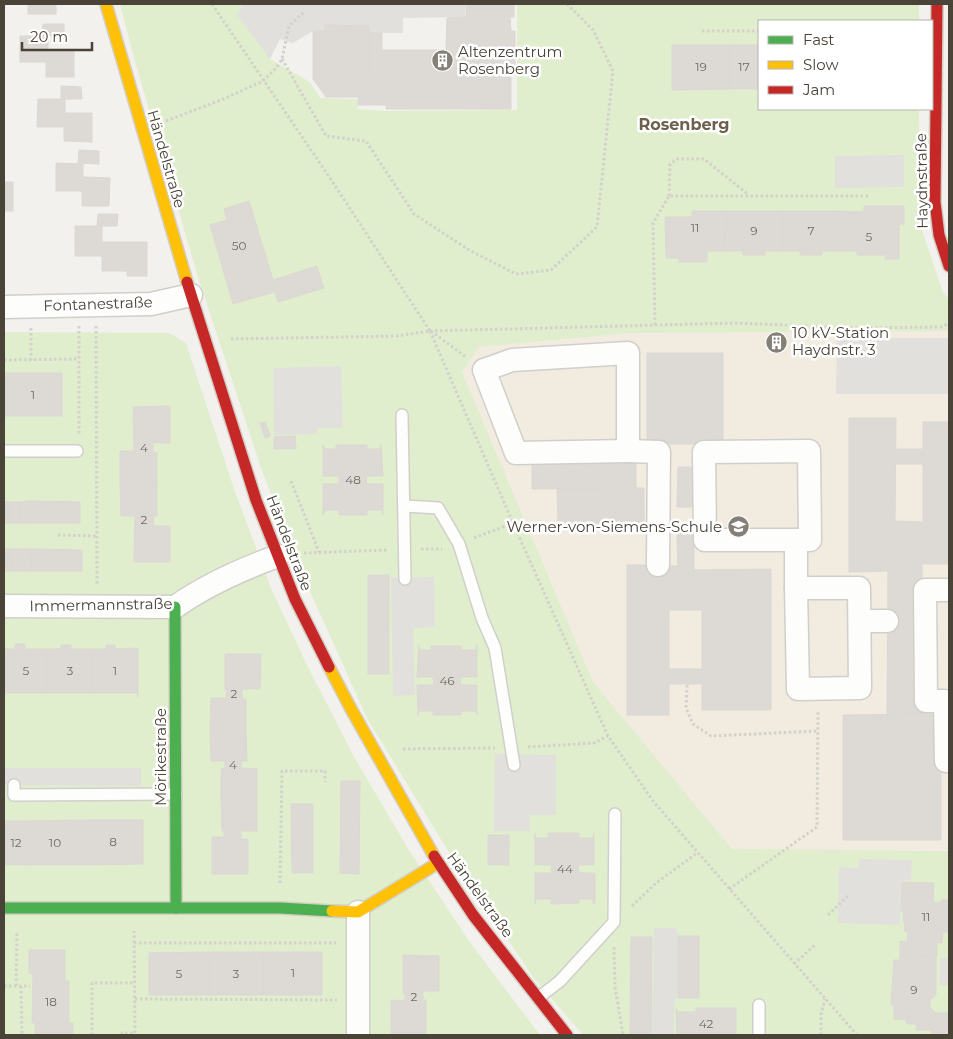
<svg xmlns="http://www.w3.org/2000/svg" width="953" height="1039" font-family="Montserrat,sans-serif">
<rect width="100%" height="100%" fill="#f3f1ed"/>
<path fill="#f1ecdf" d="M788 331H949V850L833 851 732 849 593 682 462 372 479 347 630 333Z"/>
<g fill="#e0eecd">
<path d="M120 4H242L238 15 270 59 310 82 320 98 357 99 358 109 386 111 517 110V4H919V21H759V109H919L920 224 943 292 949 300V331L630 333 479 347 462 372 593 682 732 849 949 851V958H940L939 985H949V1035H583L533 977 445 846 368 720 307 585 261 468 198 277 134 58Z"/>
<path d="M4 332 169 333 186 343 233 486 271 588 305 661 353 755 407 847 469 941 540 1035H4Z"/>
</g>
<g fill="#e2e0dc">
<path d="M242 4H465V17L403 18V33H369L368 26 325 25V31H313L293 43 280 39 270 59 237 15Z"/>
<path d="M904 155V187L835 188V156Z"/>
<path d="M837 338H949V394H836Z"/>
<path d="M341 366 343 428H317V434L274 435 273 368Z"/>
<path d="M434 577 435 627 413 628 415 695 393 696 391 578Z"/>
<path d="M495 754 556 755V815H530V831H494Z"/>
<path d="M4 768H141V786L4 785Z"/>
<path d="M859 859 912 860 911 880 901 881 900 925 838 923 839 867 859 868Z"/>
<path d="M654 928H677V996L674 1004V1035H652Z"/>
<path d="M940 958H949V985H939Z"/>
</g>
<g fill="#dddad5" stroke="#dbd8d3">
<rect x="28" y="4" width="28" height="10"/>
<path d="M466 4H514V17H510L511 31H515V75L511 74V109H386V105H358V73H369V33H382V50H446L447 18 466 17Z"/>
<path d="M43 24H64V36H42Z"/>
<path d="M325 25 369 26V73H358V97H326L313 79V31H325Z"/>
<path d="M20 36H48V50H74V77H46V62H20Z"/>
<path d="M672 45H729V89L672 90Z"/>
<rect x="729" y="45" width="30" height="44"/>
<path d="M61 86 81 87 82 99H61Z"/>
<path d="M38 99H65V113H92V142L64 141V127H37Z"/>
<path d="M79 150 99 151V164L78 163Z"/>
<path d="M56 163 83 164V177L110 178 109 206H82V191H56Z"/>
<rect x="4" y="182" width="9" height="29"/>
<path d="M249 201 273 280 317 266 324 288 278 302 275 292 233 304 210 225 227 220 224 209Z"/>
<path d="M864 206H904V224H899V259H885L886 255H857V251H840V211L864 212Z"/>
<path d="M692 211H726L725 251H707V262H679V258H666L665 217H692Z"/>
<path d="M726 211H783V251H765V255H743V251H725Z"/>
<path d="M783 211H840V251H822V255H800V251H783Z"/>
<path d="M98 214H118L117 226H97Z"/>
<path d="M75 226H102V242H147V276H127V271H102V256H75Z"/>
<path d="M771 336H781L782 348H771Z"/>
<rect x="647" y="353" width="76" height="91"/>
<rect x="4" y="373" width="58" height="43"/>
<path d="M170 406V443H153V452L157 453V484H120V451H134L133 407Z"/>
<path d="M849 418H896L895 521 923 522V422H949V564H922L924 714 887 715 888 571 849 572Z"/>
<path d="M265 422 270 436 265 438 260 423Z"/>
<path d="M295 436 296 449H274V437Z"/>
<path d="M381 444 383 476H366L367 484H383V515L382 510H367V515H339V510H325L323 515V484H339V476H323V445L325 449H336V445H367V449H381Z"/>
<rect x="896" y="449" width="27" height="15"/>
<path d="M636 457V488L532 489V458Z"/>
<path d="M678 467H693V507H677Z"/>
<path d="M120 484H157V516H153L154 526H170V562H134L135 516H121Z"/>
<path d="M636 488H644V524L558 525 557 489Z"/>
<path d="M4 501 9 502V523H4Z"/>
<path d="M30 501 80 502V523H30Z"/>
<path d="M30 501V523H20V502Z"/>
<rect x="9" y="502" width="11" height="21"/>
<path d="M677 528H694V579H678Z"/>
<path d="M4 549H10L11 571H4Z"/>
<path d="M10 549H30L31 571H11Z"/>
<path d="M30 549 82 550V571H31Z"/>
<rect x="627" y="565" width="42" height="150"/>
<path d="M669 566H678V579H694L693 570 771 569V710H702V610H669Z"/>
<rect x="368" y="575" width="21" height="99"/>
<path d="M15 644H25V649H47V693H4V649H15Z"/>
<path d="M61 645H71V649H92V693H47V649H61Z"/>
<path d="M106 645H115V649L138 648V697L137 693H92V649H106Z"/>
<path d="M419 645V650H431V646H461V650H476L477 645V677H460L461 685H477V715L476 711H461V715H433V711H419L418 716 417 685H434L433 677H417Z"/>
<path d="M225 654H261L260 689H242V699H246V729H210L211 698H226L227 690H225Z"/>
<rect x="669" y="669" width="33" height="15"/>
<path d="M941 714V840H843V715Z"/>
<path d="M210 729H246L247 761H241V768L257 769V799H221V769L225 768V761H211Z"/>
<path d="M341 781H360L359 874 340 873Z"/>
<path d="M221 799H257V831H241V839H248V874H212V837H224V831H222Z"/>
<path d="M291 804H313V873H292Z"/>
<path d="M82 820V865H29V821Z"/>
<path d="M82 820H143V864L82 865Z"/>
<rect x="4" y="821" width="25" height="44"/>
<path d="M535 833 536 838H548V833H579V838H593L594 833V865H578L579 873H595V903L593 904V899H579V903L551 904V899H536L535 904V873H552L551 865H535Z"/>
<rect x="488" y="835" width="21" height="10"/>
<rect x="488" y="845" width="21" height="20"/>
<path d="M902 882 934 883 933 902 939 903 942 900H949V932H943L942 943 937 942V956H915L914 960 900 959V941L907 942 908 932H905L903 911H901Z"/>
<rect x="678" y="936" width="21" height="62"/>
<path d="M631 937H652L651 1035H630Z"/>
<path d="M29 950H65V981H69V1023H32L33 974 29 973Z"/>
<path d="M209 952H264L263 995H209Z"/>
<path d="M209 952V995H149V953Z"/>
<path d="M264 952H322V995H263Z"/>
<path d="M403 955 439 956V991H423V1000H426V1032H391V1000L405 1001V993H403Z"/>
<path d="M915 956 936 957V994L933 998H930V1007L936 1013V1025H932L931 1030H916L917 1024H907L906 1020 894 1019V1006L891 1005 894 960H915Z"/>
<path d="M676 1008 678 1012H696V1008H736V1035H677Z"/>
<path d="M936 1013H949V1035H931L932 1025H936Z"/>
<rect x="35" y="1023" width="38" height="12"/>
<path d="M391 1032H426L425 1035H391Z"/>
</g>
<g fill="none" stroke-linecap="round" stroke-linejoin="round">
<defs>
<g id="lane">
<path d="M402 415 405 579"/>
<path d="M4 451H77"/>
<path d="M405 506 438 508 459 544 482 618 495 648 514 765"/>
<path d="M14 785V795L176 794"/>
<path d="M538 998 560 981 614 922 615 814"/>
<path d="M759 1005V1035"/>
</g>
<g id="street">
<path d="M4 307 151 304 191 295"/>
<path d="M628 353V451L516 453 484 370 512 360Z"/>
<path d="M628 451 659 452 658 565"/>
<path d="M809 451 810 540H705L704 452Z"/>
<path d="M796 588H859L860 688 798 689Z"/>
<path d="M796 588V540"/>
<path d="M949 590H925L926 701H945L946 761 949 760"/>
<path d="M4 606 175 607C206 585 242 569 278 556"/>
<path d="M860 621H887"/>
<path d="M358 1035V912"/>
</g>
<g id="fast">
<path d="M175 607 176 908"/>
<path d="M4 908H280L332 911"/>
</g>
<g id="slow">
<path d="M106 4 187 282"/>
<path d="M329 667 351 709 434 856"/>
<path d="M332 911 358 912 438 863"/>
</g>
<g id="jam">
<path d="M937 4 935 202 939 235 949 266"/>
<path d="M187 282 256 500 295 599 329 667"/>
<path d="M434 856 473 915 567 1035"/>
</g>
</defs>
<use href="#lane" stroke="#d1cfca" stroke-width="14"/>
<use href="#street" stroke="#d1cfca" stroke-width="25"/>
<use href="#fast" stroke="#d3cec4" stroke-width="14"/>
<use href="#slow" stroke="#d3cec4" stroke-width="14"/>
<use href="#jam" stroke="#d3cec4" stroke-width="14"/>
<g stroke="#d3d1cb" stroke-width="3" stroke-dasharray="2.5 2.5" stroke-linecap="butt">
<path d="M212 4 332 181 430 331 396 336 231 339"/>
<path d="M702 31H759"/>
<path d="M282 59 326 136 366 141 414 214 469 250 516 274 551 270 597 227 613 71 593 30 567 4"/>
<path d="M166 121 221 100 263 81 277 67 282 59 289 26 305 11"/>
<path d="M669 196 670 164 677 159H704L749 195"/>
<path d="M655 325 653 223 669 196H868"/>
<path d="M79 326V435"/>
<path d="M96 326 97 585"/>
<path d="M31 328V360"/>
<path d="M430 331 513 523 608 736 653 801 857 1035"/>
<path d="M430 331 735 323 858 328 941 327 949 323"/>
<path d="M431 331 466 357"/>
<path d="M4 360 79 359"/>
<path d="M291 481 319 552"/>
<path d="M58 535 96 536"/>
<path d="M474 538 513 523"/>
<path d="M421 549H442"/>
<path d="M304 553 387 550"/>
<path d="M687 685 686 708 693 724 711 736 818 731"/>
<path d="M528 747 594 743 608 736"/>
<path d="M403 749 495 748"/>
<path d="M280 883 282 771H325V782"/>
<path d="M729 889 817 827 818 712"/>
<path d="M632 906 656 883 697 853"/>
<path d="M828 915 849 895"/>
<path d="M134 943H336"/>
<path d="M614 947 615 987 623 1035"/>
<path d="M794 964 815 945"/>
<path d="M4 986H30"/>
<path d="M16 986 17 932"/>
<path d="M21 986 22 1035"/>
<path d="M135 999 337 1000"/>
<path d="M92 1035V983H134"/>
<path d="M122 1035V1033H135L134 931"/>
<path d="M821 1035V1014L825 999"/>
</g>
<use href="#lane" stroke="#fdfdfc" stroke-width="11"/>
<use href="#street" stroke="#fdfdfc" stroke-width="22"/>
<use href="#fast" stroke="#4caf50" stroke-width="11"/>
<use href="#slow" stroke="#ffc107" stroke-width="11"/>
<use href="#jam" stroke="#c62828" stroke-width="11"/>
</g>
<defs>
<symbol id="building-disc" viewBox="-11 -11 22 22"><circle r="9.5" fill="#858077" stroke="#fff"/><path d="M-4-6H4V6H1V3H-1V6H-4ZM-2.5-4.3h1.7v1.8h-1.7ZM.8-4.3h1.7v1.8H.8ZM-2.5-1h1.7V.8h-1.7ZM.8-1h1.7V.8H.8Z" fill="#fff"/></symbol>
<symbol id="school-disc" viewBox="-11 -11 22 22"><circle r="9.5" fill="#858077" stroke="#fff"/><path d="M0-5L7-2L0 1L-7-2ZM-4 1L0 2.5L4 1V4Q0 6-4 4Z" fill="#fff"/></symbol>
</defs>
<g fill-rule="evenodd">
<use href="#building-disc" x="430" y="48" width="25" height="25"/>
<use href="#building-disc" x="764" y="330" width="25" height="25"/>
<use href="#school-disc" x="726" y="514" width="25" height="25"/>
</g>
<g text-anchor="middle" stroke-width="5" stroke-linejoin="round" paint-order="stroke">
<g font-size="12" fill="#706a60">
<text x="701" y="71">19</text>
<text x="744" y="71">17</text>
<text x="695" y="232">11</text>
<text x="754" y="235">9</text>
<text x="811" y="235">7</text>
<text x="869" y="241">5</text>
<text x="239" y="250">50</text>
<text x="33" y="399">1</text>
<text x="144" y="452">4</text>
<text x="353" y="484">48</text>
<text x="144" y="524">2</text>
<text x="26" y="675">5</text>
<text x="70" y="675">3</text>
<text x="115" y="675">1</text>
<text x="447" y="685">46</text>
<text x="234" y="698">2</text>
<text x="233" y="769">4</text>
<text x="113" y="846">8</text>
<text x="16" y="847">12</text>
<text x="55" y="847">10</text>
<text x="565" y="873">44</text>
<text x="926" y="921">11</text>
<text x="293" y="977">1</text>
<text x="179" y="978">5</text>
<text x="236" y="978">3</text>
<text x="914" y="994">9</text>
<text x="414" y="1001">2</text>
<text x="51" y="1006">18</text>
<text x="706" y="1028">42</text>
</g>
<g font-size="15" fill="#4a4338" stroke="#fff" text-anchor="start">
<text x="458" y="57">Altenzentrum<tspan x="458" dy="17">Rosenberg</tspan></text>
<text x="792" y="338">10 kV-Station<tspan x="792" dy="17">Haydnstr. 3</tspan></text>
<text x="722" y="532" text-anchor="end">Werner-von-Siemens-Schule</text>
</g>
<g font-size="15" fill="#4a4338" stroke="#fff">
<text transform="translate(166 159) rotate(74)" y="5">Händelstraße</text>
<text transform="translate(922 181) rotate(-91)" y="5">Haydnstraße</text>
<text transform="translate(98 304) rotate(-2)" y="5">Fontanestraße</text>
<text transform="translate(289 543) rotate(69)" y="5">Händelstraße</text>
<text transform="translate(101 605) rotate(-1)" y="5">Immermannstraße</text>
<text transform="translate(161 757) rotate(-90)" y="5">Mörikestraße</text>
<text transform="translate(480 895) rotate(54)" y="5">Händelstraße</text>
</g>
<g font-size="16" font-weight="bold" fill="#6d614e" stroke="#fff">
<text x="684" y="130">Rosenberg</text>
</g>
</g>
<rect width="953" height="1039" fill="none" stroke="#4a4338" stroke-width="10"/>
<rect x="758" y="20" width="175" height="90" fill="#ffffff" stroke="#b7b4af"/>
<rect x="768" y="36" width="25" height="8" fill="#4caf50" stroke="#b7b4af"/>
<text x="803" y="45" font-size="15" fill="#4a4338">Fast</text>
<rect x="768" y="61" width="25" height="8" fill="#ffc107" stroke="#b7b4af"/>
<text x="803" y="70" font-size="15" fill="#4a4338">Slow</text>
<rect x="768" y="86" width="25" height="8" fill="#c62828" stroke="#b7b4af"/>
<text x="803" y="95" font-size="15" fill="#4a4338">Jam</text>
<path d="M22 42v8h70v-8" fill="none" stroke="#4a4338" stroke-width="2.5"/>
<text x="30" y="42" font-size="15" fill="#4a4338" stroke="#ffffff" stroke-width="4" paint-order="stroke">20 m</text>
</svg>
